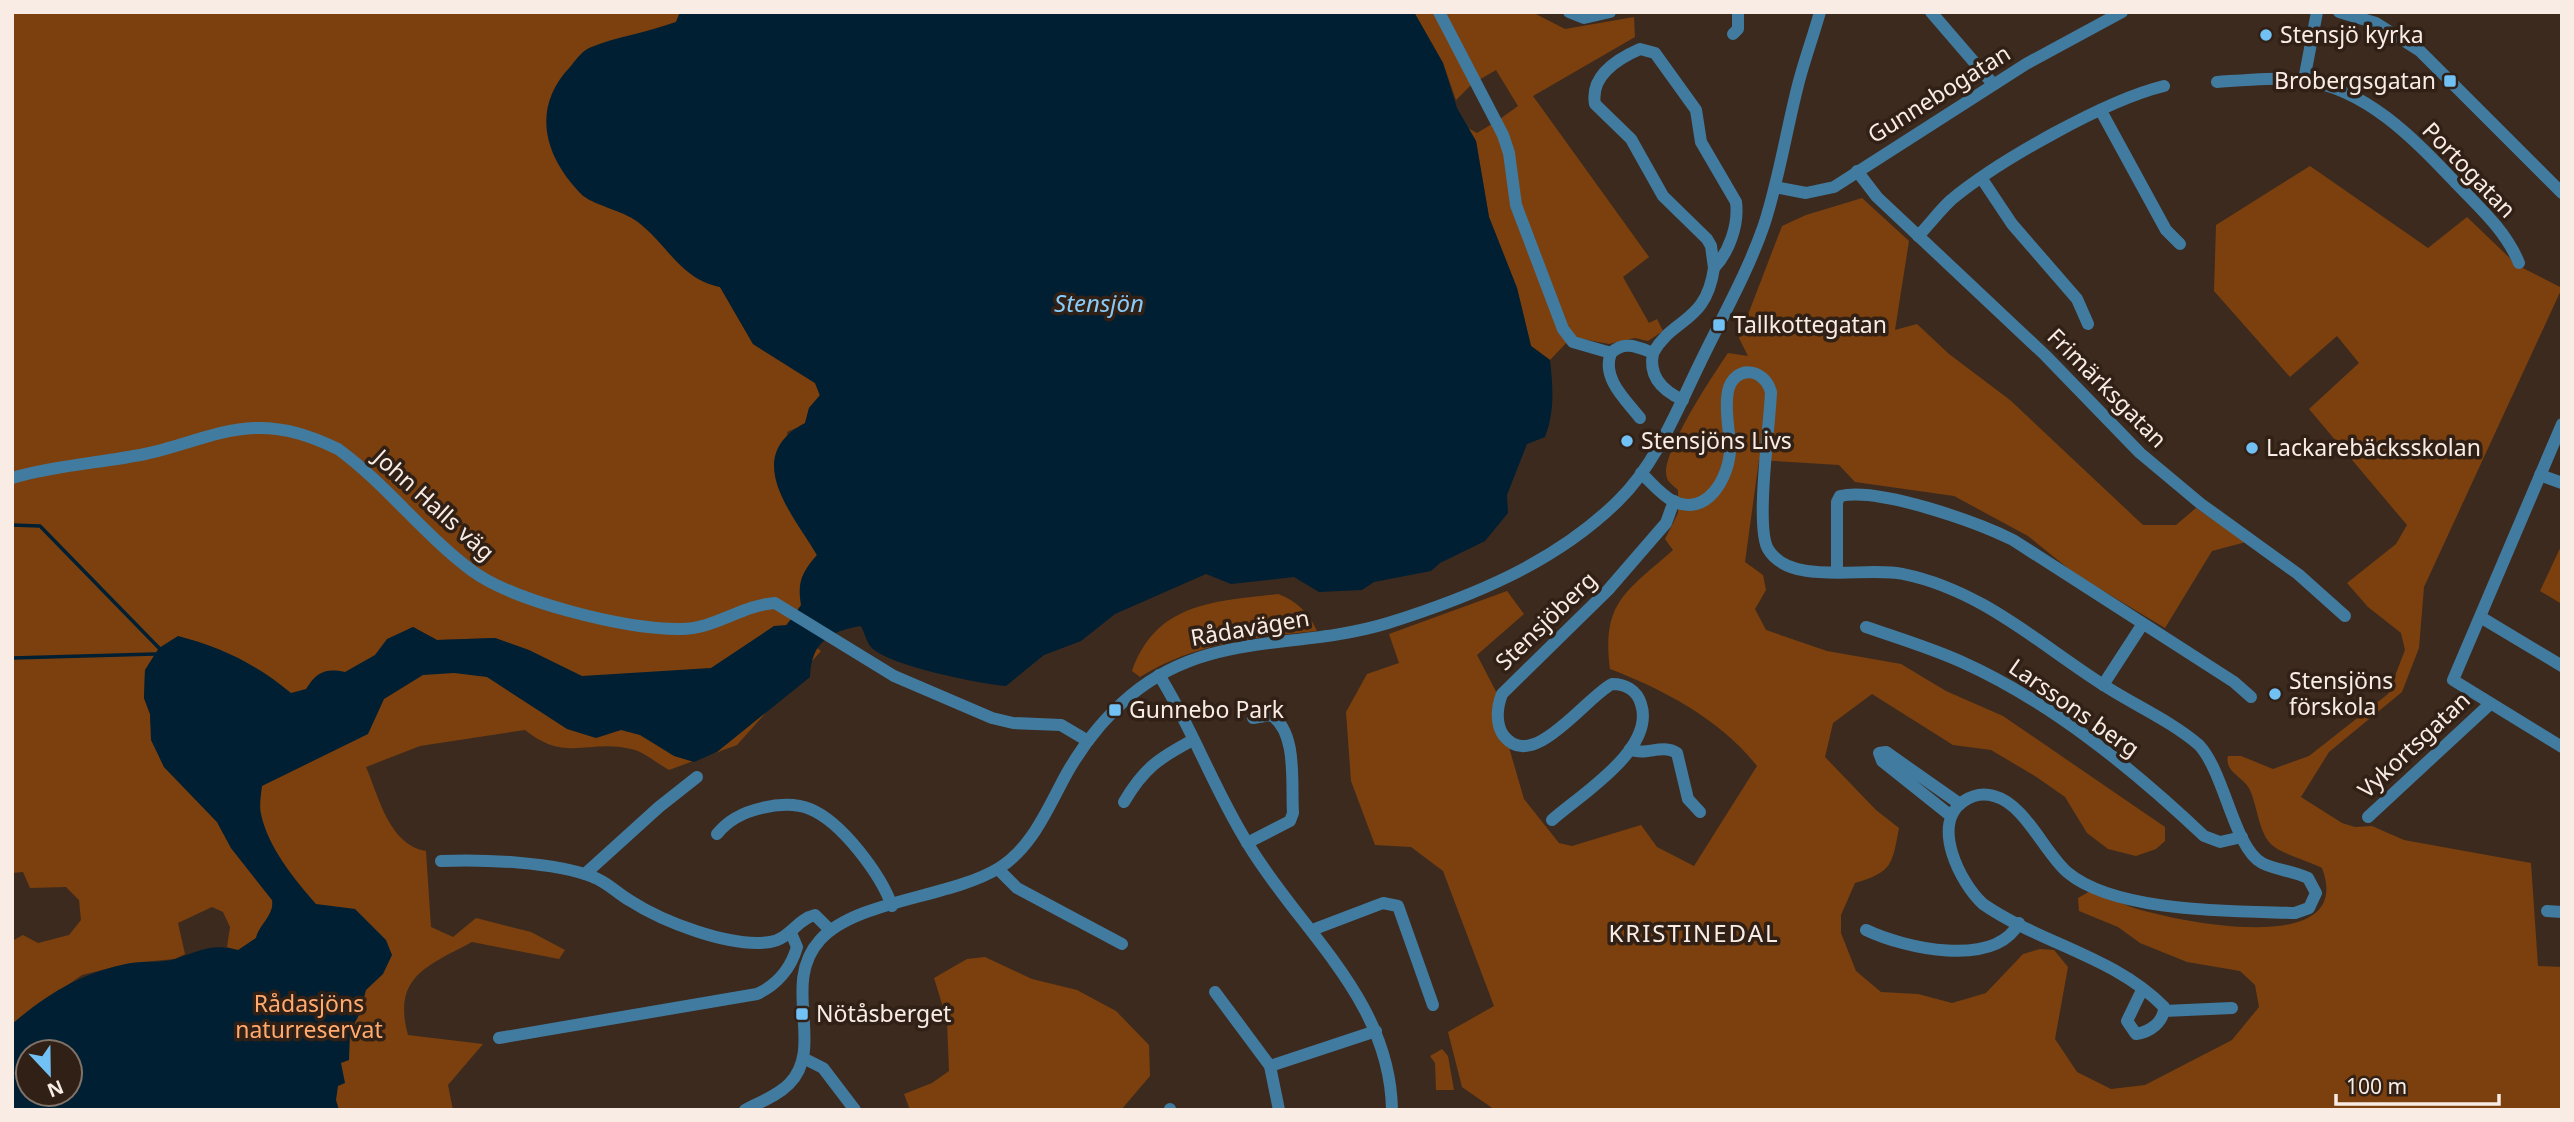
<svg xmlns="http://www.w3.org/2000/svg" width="2574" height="1122" font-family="'Noto Sans',sans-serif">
<rect width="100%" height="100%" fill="#3c2a1e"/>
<g fill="#7b400e" fill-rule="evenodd">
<path d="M12 12H680L676 22 620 39 583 196C602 204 622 210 638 222 665 243 685 280 720 287L753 344 815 383 820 396 809 408 805 424 787 432 803 532 817 555C803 572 797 582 802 605L786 625 821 651 737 745 669 770C658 764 643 751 631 749 588 739 566 763 525 730L420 746 366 767C379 797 389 845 426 851L431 927 453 937 476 918 531 932 565 950 559 959 472 942C427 966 392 977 408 1035L483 1044 448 1085 453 1110H12V1025L239 952 257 940 278 913 159 648 145 670 144 698 150 714 152 740 164 767 217 822 231 848 272 900C276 914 259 925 256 938L238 951 227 947 230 927 223 912 212 907 178 923 185 954 175 959 130 963 82 975 12 1024V941L23 935 38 943 69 935 81 920 79 900 66 887 30 888 23 872 12 873ZM413 627 437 640 495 638 531 652 390 639ZM28 1052H70V1094H28Z"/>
<path d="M1414 12H1532L1565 29 1634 17 1635 37 1533 96 1649 257 1623 277 1649 323 1657 319 1663 331 1648 341 1635 338 1609 344 1572 337 1550 360 1531 346 1517 288 1489 217 1476 141 1468 128 1477 133 1492 124 1471 85 1456 100 1443 63ZM1496 70 1518 106 1500 119 1479 80Z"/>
<path d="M2310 166 2428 248 2467 217 2517 265 2562 288 2424 587 2419 648 2402 692 2329 752 2301 797 2342 823 2355 827 2372 826 2404 840 2531 863 2538 966 2562 967V1110H1495L1462 1087 1448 1032 1494 1006 1443 871 1411 847 1375 845 1351 781 1346 712 1367 674 1399 663 1389 634 1507 591 1524 614 1477 655 1502 703 1499 713 1524 799 1559 843 1572 846 1641 825 1657 847 1694 866 1757 766C1721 720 1663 689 1610 669 1601 602 1627 591 1673 550L1665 539 1678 513V490C1675 487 1668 482 1667 478 1658 457 1715 372 1728 353L1748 356 1739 338 1782 226 1806 215 1862 198 1909 241 1895 330 1917 324 1949 354 2010 400 2143 525H2176L2196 508 2246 542 2212 551 2165 628 2075 574 2028 536 1954 496 1855 482 1839 465 1759 460 1745 562 1763 575 1766 590 1755 609 1766 630 1827 651 1901 664 1946 691 2003 716 2165 827V841L2156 849 2136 856 2108 849 2087 833 2065 797 2035 776 1991 750 1953 745 1872 694 1833 723 1825 757 1876 810 1899 828C1892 864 1893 872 1855 883L1841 915V933L1856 971 1881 992 1918 994 1952 1003 1986 993 2023 954 2040 949 2054 950 2068 967 2055 1039 2077 1072 2111 1089 2145 1085 2232 1040 2259 1007 2255 985 2240 971 2187 962 2140 943 2118 927 2079 911 2078 898 2092 890C2105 896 2118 902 2131 907 2174 921 2357 960 2322 868 2309 861 2282 854 2272 845 2259 834 2257 805 2250 790 2244 777 2224 772 2228 756H2241L2273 769 2309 756 2388 694 2405 650 2401 633 2368 607 2347 583 2396 544 2407 525 2309 409 2359 363 2337 336 2290 377 2214 291 2216 225Z"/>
<path d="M2562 544V604L2540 591Z"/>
<path d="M1278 594C1297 601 1309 613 1317 631 1252 638 1197 642 1140 677L1132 671C1156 602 1216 601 1278 594Z"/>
<path d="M985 957 1032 979 1077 990 1116 1011 1149 1045 1150 1076 1121 1110H910L904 1094 932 1083 949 1071 947 1020 934 978 967 959Z"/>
<path d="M1442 1049 1448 1056 1454 1090H1436L1435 1063 1430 1056Z"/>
</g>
<path fill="#011f32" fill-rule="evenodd" d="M680 12H1414L1443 63 1457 108 1476 141 1489 217 1517 288 1531 346 1550 360C1553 387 1555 411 1545 437L1527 444 1507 495 1508 513 1485 541 1440 563 1431 571 1374 582 1362 590 1319 592 1294 577 1231 584 1206 574 1115 614 1081 641 1044 655 1006 686C981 684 884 665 870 646 866 640 864 632 861 626 829 631 811 643 810 677L717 752 694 762 674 756 640 735 621 730 596 738 567 729 487 677 454 673 423 675 384 699 368 734 262 786C261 795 259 806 261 814 268 847 294 879 316 904L355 909 386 940 392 955 383 974 366 990 360 1013 350 1032 349 1060 341 1063 345 1083 338 1086 336 1100 339 1110H12V1024C48 993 85 971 132 963 146 961 162 963 175 959 199 951 212 943 238 950L256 938C259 925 275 914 272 900L231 848 217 822 164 767 151 740 150 714 144 698 145 670 159 648 178 636C221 647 256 664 291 693L306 689C317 672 325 668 345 672L375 655 387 639 413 627 437 640 495 638 529 650 582 676 711 668 774 626 787 625 801 605C797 582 802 572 817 555 792 513 741 457 805 423L809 408 820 395 815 383 753 344 720 287C680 279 668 245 638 222 622 210 592 205 581 194 544 156 531 108 570 67 575 61 581 52 589 48 616 36 648 33 676 22ZM28 1052H70V1094H28Z"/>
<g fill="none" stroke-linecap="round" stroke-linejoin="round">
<g stroke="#011f32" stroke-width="3.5">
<path d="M12 525 40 526 159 648"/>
<path d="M12 658 155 654"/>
</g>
<g stroke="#417ba0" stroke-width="12">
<path d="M1439 12 1503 135 1509 153 1516 205 1563 329 1573 342 1611 353"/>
<path d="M1569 12 1584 18 1610 12"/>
<path d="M1931 12 1993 84"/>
<path d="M2339 12 2376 23 2420 51 2562 193"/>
<path d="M1733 34 1738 29V12"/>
<path d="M1640 49 1655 53 1696 110 1701 142 1736 202C1739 225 1729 252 1714 268L1711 246 1707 239 1663 196 1631 139 1595 104C1590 76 1617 59 1640 49Z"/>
<path d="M2304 80 2317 12"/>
<path d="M2217 82C2246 80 2275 77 2303 80 2367 89 2414 139 2456 183 2480 208 2506 231 2519 263"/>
<path d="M2101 111 2166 230 2180 244"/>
<path d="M1857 171 1877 197 2045 355 2140 453 2201 504 2298 574 2345 616"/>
<path d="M1982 179 2012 224 2077 299 2088 324"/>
<path d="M1775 187 1806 193 1834 187 2026 64 2122 12"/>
<path d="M1918 236C1929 225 1939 211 1951 200 1998 161 2106 100 2164 86"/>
<path d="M1653 353C1673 317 1706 324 1714 268"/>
<path d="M1640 418C1626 400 1601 378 1611 353 1624 340 1638 347 1653 353 1648 377 1663 391 1683 400"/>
<path d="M2562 424 2453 680 2562 747"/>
<path d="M1641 473C1651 482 1661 495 1673 501 1707 518 1729 477 1730 450 1730 431 1724 410 1728 391 1734 365 1764 367 1771 392 1770 423 1755 527 1768 549 1790 587 1866 566 1903 574 1982 590 2039 644 2105 686 2136 706 2171 721 2199 745 2225 773 2234 848 2262 863 2276 870 2293 871 2308 878L2316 893 2309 908 2295 913C2234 911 2115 913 2067 872 2044 852 2025 804 1994 796 1984 793 1973 795 1964 801 1930 823 1960 883 1983 904 2039 943 2114 956 2164 1007 2164 1022 2150 1032 2136 1034L2127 1021 2142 990"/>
<path d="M2540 475 2562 483"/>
<path d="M12 478C56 465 101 463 145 454 181 447 218 429 255 428 285 427 311 436 338 449 386 484 423 534 471 570 514 602 625 629 679 629 713 630 742 605 775 603L894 676 992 718 1013 723 1061 725 1088 741"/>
<path d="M1837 571V502L1840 496C1879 487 1977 522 2013 540L2234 682 2251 697"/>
<path d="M2482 618 2562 666"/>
<path d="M1866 627C1898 638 1931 648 1962 662 2051 702 2133 769 2204 836L2220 842 2242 837"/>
<path d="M1159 675C1193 729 1214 790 1248 844 1301 932 1390 999 1392 1110"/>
<path d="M2103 685 2142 625"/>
<path d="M1630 749C1646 757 1661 743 1677 753L1688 799 1700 812"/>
<path d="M1124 802C1144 768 1159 758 1193 740"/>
<path d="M1951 816 1882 761 1879 753 1886 752 1960 804"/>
<path d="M2368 817 2490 704"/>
<path d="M1552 820C1580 795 1656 749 1641 704 1637 690 1625 684 1612 684 1586 697 1533 773 1504 736 1495 724 1497 707 1502 694L1608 590 1666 523 1674 501"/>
<path d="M717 834C729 819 744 812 762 808 777 804 796 803 810 809 842 822 881 875 892 906"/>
<path d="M1247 843 1290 821 1293 813C1291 785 1298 732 1271 715L1253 718"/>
<path d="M441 861C482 859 555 862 593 877 607 882 617 893 629 900 663 922 730 948 770 942 790 939 797 919 815 915L830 930"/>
<path d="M998 869 1017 888 1122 944"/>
<path d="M585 874 659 807 697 777"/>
<path d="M2547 911 2562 912"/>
<path d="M1312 930 1383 903 1398 906 1433 1005"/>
<path d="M1866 930C1904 948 1994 969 2019 923"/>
<path d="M1215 992 1270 1066"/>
<path d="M2164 1011 2232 1008"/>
<path d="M499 1038 757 994C777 985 791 968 797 947L791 933"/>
<path d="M803 1058 823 1068 855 1110"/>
<path d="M1170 1109V1110"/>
<path d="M745 1110C760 1102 777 1096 789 1084 826 1047 780 984 820 940 856 900 950 898 999 868 1033 847 1048 807 1067 773 1084 743 1105 717 1131 695 1210 630 1296 651 1388 623 1471 597 1555 563 1618 501 1656 464 1677 410 1700 363 1722 317 1747 274 1764 225 1779 179 1786 132 1798 85 1804 61 1813 37 1820 12"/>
<path d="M1279 1110 1270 1066 1376 1031"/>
</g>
</g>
<g fill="#72c1f5" stroke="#312015" stroke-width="2.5">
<circle cx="2266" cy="35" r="7"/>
<rect x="2443" y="74" width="14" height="14" rx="3.5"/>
<rect x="1712" y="318" width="14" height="14" rx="3.5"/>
<circle cx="1627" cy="441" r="7"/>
<circle cx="2252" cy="448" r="7"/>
<circle cx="2275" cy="694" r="7"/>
<rect x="1108" y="703" width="14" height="14" rx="3.5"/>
<rect x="795" y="1007" width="14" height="14" rx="3.5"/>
</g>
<g text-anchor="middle" stroke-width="7" stroke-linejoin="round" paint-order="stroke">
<g font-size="23" fill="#f8ece4" stroke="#312015" text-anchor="start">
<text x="2280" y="43">Stensjö kyrka</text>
<text x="2436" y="89" text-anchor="end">Brobergsgatan</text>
<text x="1733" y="333">Tallkottegatan</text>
<text x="1641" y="449">Stensjöns Livs</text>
<text x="2266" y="456">Lackarebäcksskolan</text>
<text x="2289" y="689">Stensjöns<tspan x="2289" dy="26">förskola</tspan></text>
<text x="1129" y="718">Gunnebo Park</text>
<text x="816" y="1022">Nötåsberget</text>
</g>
<g font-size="23" fill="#f8ece4" stroke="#312015">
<text transform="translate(1939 94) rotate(-32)" y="8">Gunnebogatan</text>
<text transform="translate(2469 170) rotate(46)" y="8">Portogatan</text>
<text transform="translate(2107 388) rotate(45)" y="8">Frimärksgatan</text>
<text transform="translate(434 505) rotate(42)" y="8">John Halls väg</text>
<text transform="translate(1546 621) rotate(-44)" y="8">Stensjöberg</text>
<text transform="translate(1250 628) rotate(-10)" y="8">Rådavägen</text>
<text transform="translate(2074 708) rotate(35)" y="8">Larssons berg</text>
<text transform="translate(2414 745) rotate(-43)" y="8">Vykortsgatan</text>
</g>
<g font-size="23" fill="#ffaa6f" stroke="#312015">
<text x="309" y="1012">Rådasjöns<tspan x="309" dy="26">naturreservat</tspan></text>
</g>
<g font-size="24" font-style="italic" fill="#88cbf9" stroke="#312015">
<text x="1099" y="312">Stensjön</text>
</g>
<g font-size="24" letter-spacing="2" fill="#f8ece4" stroke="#312015">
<text x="1694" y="942">KRISTINEDAL</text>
</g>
</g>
<rect width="2574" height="1122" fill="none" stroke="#f8ece4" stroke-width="28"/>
<g transform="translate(49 1073) rotate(158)"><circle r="33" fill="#312015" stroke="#817268" stroke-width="2"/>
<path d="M0-5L12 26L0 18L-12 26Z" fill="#72c1f5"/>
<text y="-10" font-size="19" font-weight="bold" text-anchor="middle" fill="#f8ece4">N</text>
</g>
<path d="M2336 1094v10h163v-10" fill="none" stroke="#f8ece4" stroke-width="3.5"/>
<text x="2346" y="1094" font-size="21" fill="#f8ece4" stroke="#312015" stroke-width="5" paint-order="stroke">100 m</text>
</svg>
